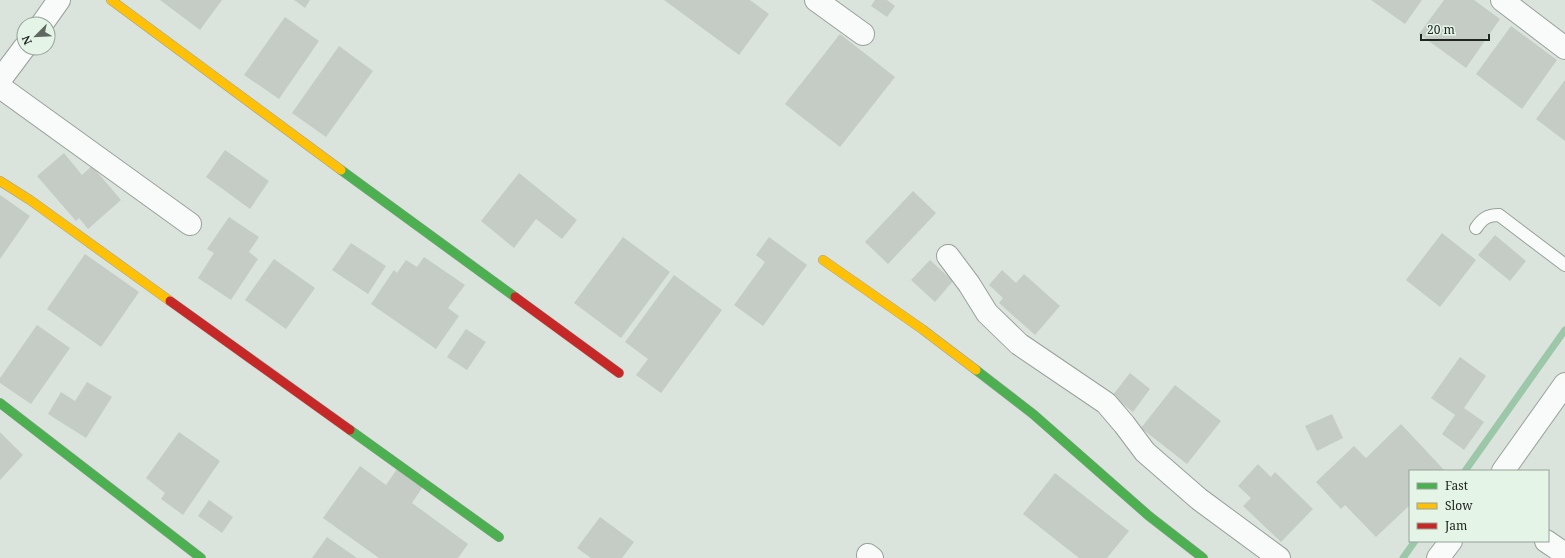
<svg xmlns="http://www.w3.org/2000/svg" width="1565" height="558" font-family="'Noto Serif',serif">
<rect width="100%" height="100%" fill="#dae4dc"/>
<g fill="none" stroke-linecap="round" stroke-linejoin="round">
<g stroke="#9cc7a8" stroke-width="7">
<path d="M1465 471 1565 330"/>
<path d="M1403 558 1415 541"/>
</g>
</g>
<g fill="#c5ccc6">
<path d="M160 0H222L200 30Z"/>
<path d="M294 0H310L305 8Z"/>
<path d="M664 0H750L769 14 739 55Z"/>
<path d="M875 0H887L895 6 887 17 871 6Z"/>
<path d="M1371 0H1422L1405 24Z"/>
<path d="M1444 0H1474L1500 19 1466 68 1419 34Z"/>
<path d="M285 17 319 41 279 99 244 75Z"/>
<path d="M1511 26 1557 60 1522 109 1476 74Z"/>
<path d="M840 34 895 77 840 147 785 104Z"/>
<path d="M339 46 373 71 326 137 292 113Z"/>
<path d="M1565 80V141L1536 119Z"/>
<path d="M225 150 269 181 250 209 206 177Z"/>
<path d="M64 153 82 175 92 166 121 200 88 229 79 218 76 221 37 176Z"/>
<path d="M519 173 577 220 562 239 536 219 514 248 481 221Z"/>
<path d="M913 191 936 213 888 264 865 242Z"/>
<path d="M0 195 30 216 0 259Z"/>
<path d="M229 217 259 237 249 252 258 259 231 300 198 278 214 253 207 249Z"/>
<path d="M1442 233 1476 260 1440 307 1406 280Z"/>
<path d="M1495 235 1526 261 1510 281 1478 255Z"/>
<path d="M623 237 670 272 621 338 574 303Z"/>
<path d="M769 237 807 265 763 326 734 305 765 262 756 255Z"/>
<path d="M351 243 386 266 368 294 332 270Z"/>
<path d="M85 254 139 292 101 347 47 309Z"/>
<path d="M424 257 465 285 448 308 459 316 436 349 371 304 394 270 397 273 406 260 417 267Z"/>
<path d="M274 259 315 288 286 329 245 300Z"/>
<path d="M930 260 953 281 935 302 911 280Z"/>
<path d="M1002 270 1016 283 1024 274 1060 306 1035 335 999 303 1003 298 989 285Z"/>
<path d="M674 275 722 310 661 393 636 375 648 359 625 342Z"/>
<path d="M37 325 70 348 31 404 0 383V378Z"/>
<path d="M466 329 486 342 467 370 447 357Z"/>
<path d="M1460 357 1486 376 1464 408 1484 422 1464 450 1442 434 1455 415 1431 398Z"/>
<path d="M1130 373 1150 389 1133 412 1112 396Z"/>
<path d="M87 382 112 397 86 438 48 414 61 392 75 401Z"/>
<path d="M1175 385 1221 421 1187 464 1141 428Z"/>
<path d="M1332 414 1343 438 1317 451 1305 426Z"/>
<path d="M1401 424 1445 471H1410V505L1376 537 1345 505 1341 509 1316 482 1354 446 1366 458Z"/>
<path d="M0 432 23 455 0 480Z"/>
<path d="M179 432 220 461 183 515 161 499 165 493 146 478Z"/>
<path d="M1258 464 1271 477 1275 472 1313 509 1281 542 1243 506 1251 498 1238 486Z"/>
<path d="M360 466 386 485 399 466 424 485 412 503 468 544 458 558H379L323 518Z"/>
<path d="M1055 473 1129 531 1107 558H1079L1023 514Z"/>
<path d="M209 500 233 517 222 533 198 516Z"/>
<path d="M600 517 634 542 622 558H591L577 548Z"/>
<path d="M327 537 357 558H312Z"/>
</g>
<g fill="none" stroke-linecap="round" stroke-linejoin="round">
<defs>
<path id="lane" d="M1476 228C1482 219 1487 215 1499 215L1565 265"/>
<g id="street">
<path d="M816 0 863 34"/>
<path d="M1502 0 1565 48"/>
<path d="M42 24 59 0"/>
<path d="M0 80 24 48"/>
<path d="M0 87 190 224"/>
<path d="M948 256 969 284 987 313 1019 344 1106 403 1124 424 1145 452 1199 499 1279 558"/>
<path d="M1503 471 1565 384"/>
<path d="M1546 541 1565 554"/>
<path d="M868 555 872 558"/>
<path d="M1438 558 1451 541"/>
</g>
<g id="fast">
<path d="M341 170 515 297"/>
<path d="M976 370 1033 414 1149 516 1203 558"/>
<path d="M0 403 201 558"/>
<path d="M350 430 499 537"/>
</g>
<g id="slow">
<path d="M111 0 341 170"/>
<path d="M0 181 30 200 170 301"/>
<path d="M823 260 922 329 976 370"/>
</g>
<g id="jam">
<path d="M515 297 619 373"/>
<path d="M170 301 350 430"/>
</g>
</defs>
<use href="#lane" stroke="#9aa19c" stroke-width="14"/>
<use href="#street" stroke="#9aa19c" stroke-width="24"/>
<use href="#fast" stroke="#9aa19c" stroke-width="10"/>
<use href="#slow" stroke="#9aa19c" stroke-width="10"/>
<use href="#jam" stroke="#9aa19c" stroke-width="10"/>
<use href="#lane" stroke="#f9fbfa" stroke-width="12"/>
<use href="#street" stroke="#f9fbfa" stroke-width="22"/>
<use href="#fast" stroke="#4caf50" stroke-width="9"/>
<use href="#slow" stroke="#ffc107" stroke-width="9"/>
<use href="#jam" stroke="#c62828" stroke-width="9"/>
</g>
<rect x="1409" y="470" width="140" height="72" fill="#e4f4e7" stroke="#96a198"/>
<rect x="1417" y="483" width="20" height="6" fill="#4caf50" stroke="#96a198"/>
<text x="1445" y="490" font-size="12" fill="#202521">Fast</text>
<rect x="1417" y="503" width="20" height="6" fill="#ffc107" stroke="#96a198"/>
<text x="1445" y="510" font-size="12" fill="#202521">Slow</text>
<rect x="1417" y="523" width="20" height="6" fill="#c62828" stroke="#96a198"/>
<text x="1445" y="530" font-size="12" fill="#202521">Jam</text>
<g transform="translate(36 36) rotate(246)"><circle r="19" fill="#e4f4e7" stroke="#96a198"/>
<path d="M0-3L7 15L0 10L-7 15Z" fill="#616862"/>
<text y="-6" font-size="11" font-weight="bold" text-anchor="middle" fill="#202521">N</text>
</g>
<path d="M1421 34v6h68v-6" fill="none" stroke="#202521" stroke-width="2"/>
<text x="1427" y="34" font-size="12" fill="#202521" stroke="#e4f4e7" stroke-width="3" paint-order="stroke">20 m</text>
</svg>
